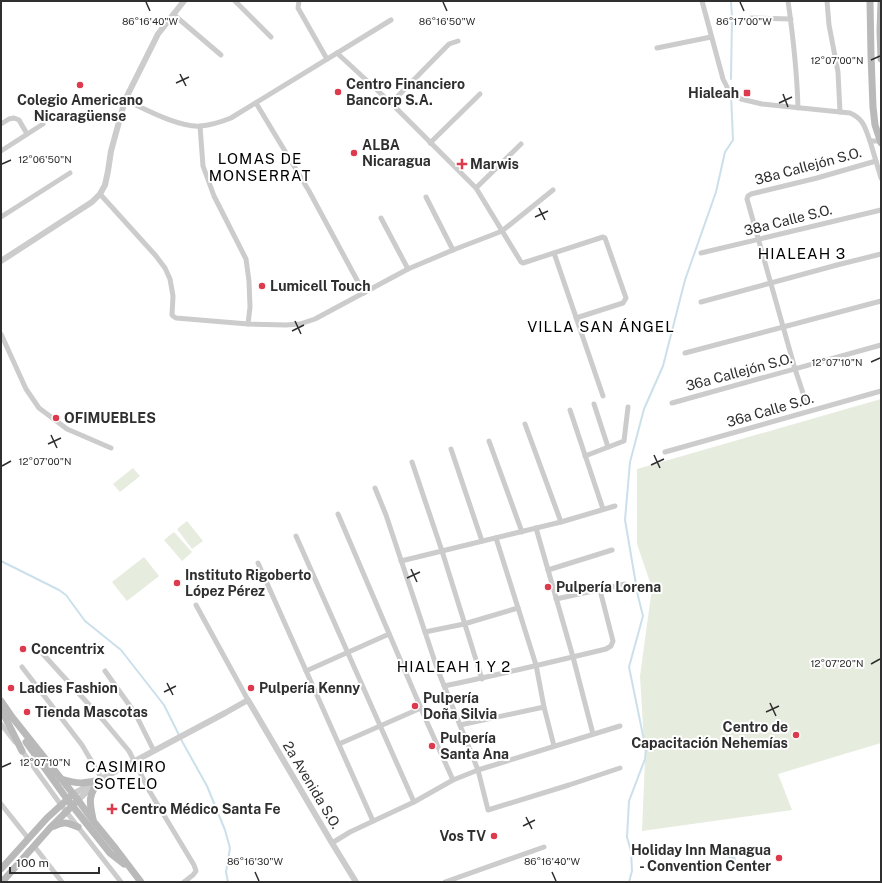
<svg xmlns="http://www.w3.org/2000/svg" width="882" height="883" font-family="'Public Sans',sans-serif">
<rect width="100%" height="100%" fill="#fff"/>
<g fill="#e6ecde">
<path d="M881 399V743L778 774 792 810 642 831 645 759 640 676 652 588 637 544V469Z"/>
<path d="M133 468 140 476 120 492 113 484Z"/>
<path d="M187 521 203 541 192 549 177 529Z"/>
<path d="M174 532 192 552 182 561 164 540Z"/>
<path d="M144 557 159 576 127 601 112 582Z"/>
</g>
<path fill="#cbe0eb" d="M739 848 741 854 735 856 736 862 731 864V865L730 866 728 859 732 850Z"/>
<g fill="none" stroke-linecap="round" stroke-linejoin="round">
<g stroke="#cbe0eb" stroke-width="2">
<path d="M731 1 732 17 731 79"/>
<path d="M1 561 59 590 66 595 85 621 121 650 164 705 183 743 207 786 225 830 230 848 226 872 228 882"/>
<path d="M629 882 632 871 631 851 627 837 629 801 645 759 646 750 629 667 643 616 638 596 625 520 630 462 644 409 663 366 685 280 716 192 725 152 733 140 731 94"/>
</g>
<g stroke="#ccc" stroke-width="5">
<path d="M235 1 271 37"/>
<path d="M299 1 298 8 327 59"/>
<path d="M702 1 723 79 729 91 741 99 762 104 850 113C864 119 865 128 870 141H880"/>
<path d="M788 1C793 36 797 72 798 108"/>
<path d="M827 1 829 25 838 72 840 112"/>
<path d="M173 14 221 55"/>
<path d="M751 18 791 19"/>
<path d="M657 48 711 37"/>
<path d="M337 53 391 103 476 188 521 262 523 263 603 237 605 238 626 298 623 303 576 318"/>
<path d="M125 100C145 109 179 128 201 126 211 125 221 122 231 118L391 20"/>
<path d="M256 103 309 191 364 293"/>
<path d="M391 103 449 44 458 41"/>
<path d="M1 124 9 119 14 118 19 120 27 134"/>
<path d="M200 126 203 166 214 196 246 259 249 281 250 307 248 324"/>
<path d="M870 141 881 178"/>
<path d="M430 143 480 94"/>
<path d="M1 151 43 124"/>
<path d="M476 188 521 144"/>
<path d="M100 194 156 256 165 268 170 279 173 296 172 315 173 316 176 318 248 324 286 325 300 324 315 319 408 269 453 250 492 235 502 231 553 190"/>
<path d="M426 197 453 250"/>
<path d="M1 217 70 173"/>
<path d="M381 218 408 269"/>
<path d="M554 253 603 396"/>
<path d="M701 253 881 210"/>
<path d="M701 302 837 265 881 254"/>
<path d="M1 334 26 389 39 408 67 429 111 448"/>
<path d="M685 353 881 301"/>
<path d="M806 402 795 369 747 199 748 196 751 194 817 178 876 161"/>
<path d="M672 403 881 345"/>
<path d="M594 404 608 447"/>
<path d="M570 410 603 509"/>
<path d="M525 424 561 522"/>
<path d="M489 441 522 532"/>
<path d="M451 449 482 541"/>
<path d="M665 452 881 391"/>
<path d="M585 456 624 441 628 407"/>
<path d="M412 462 442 551 482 679"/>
<path d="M375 488 386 515 437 668 478 770 488 810 569 785 620 768"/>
<path d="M338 514 426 720 453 780"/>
<path d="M536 528 573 657 593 734"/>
<path d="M296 536 414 802"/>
<path d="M496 538 536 665 544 707 554 746"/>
<path d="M401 561 561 522 615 506"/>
<path d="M258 563 373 821"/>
<path d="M548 570 612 550"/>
<path d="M556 599 625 584"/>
<path d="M196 605 248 700"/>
<path d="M425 632 464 624 518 608"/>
<path d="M42 653 103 720 129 751 150 792 194 865 196 871 193 875 184 882"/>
<path d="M22 667 82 745 102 779"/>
<path d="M105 671 135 713 154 751"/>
<path d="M306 671 389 634"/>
<path d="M444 686C498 675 552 662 606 649L611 646 613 641 600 590"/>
<path d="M1 724 15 742"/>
<path d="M460 725 544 707"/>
<path d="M339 744 421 708"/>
<path d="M20 748 61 805 121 882"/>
<path d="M1 804 28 838"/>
<path d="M332 843 350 832 414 802 453 780 478 770 620 726"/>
<path d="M34 846 62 882"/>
<path d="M445 882 544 847"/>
</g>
<g stroke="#ccc" stroke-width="6">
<path d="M1 261 92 202 100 194 105 185 108 171 111 151 125 100 158 34 184 1"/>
<path d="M73 794 225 713 248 700 332 843 356 882"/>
<path d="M78 800 94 785"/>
</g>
<g stroke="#b9b9b9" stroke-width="7">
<path d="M870 1 871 55 873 107 875 125 881 143"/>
<path d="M881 2 880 31 881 59"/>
<path d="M1 701 12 717 78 800 94 822 116 849 141 882"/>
<path d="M1 709 22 751"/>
<path d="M26 742 67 799 110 853 124 864"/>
<path d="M61 779C78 784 83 784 100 780"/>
<path d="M93 819C89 801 88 795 100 780"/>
<path d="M54 826C64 821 68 823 78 827"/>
<path d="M1 869 47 818 70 797"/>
<path d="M2 882 50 828 75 803"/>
</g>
</g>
<path fill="none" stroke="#2f2f2f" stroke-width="1.5" d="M146 2 150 11M443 2 447 11M740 2 744 11M871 60 880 56M180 74 186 86M176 83 189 77M783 94 788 107M779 103 792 97M2 164 11 160M539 208 545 220M535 217 548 211M295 321 301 334M292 331 304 325M871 362 880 358M51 435 57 448M48 444 61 438M654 455 660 468M651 465 664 459M2 466 11 461M411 569 417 582M407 578 420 572M871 664 880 659M167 683 173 695M164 692 176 686M770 703 776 716M766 712 779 706M2 767 11 763M526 817 532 829M523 826 535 820M255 872 259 881M552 872 556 881"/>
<g fill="#dd3b4d" stroke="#fff" stroke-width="1.5">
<circle cx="80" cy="85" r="4"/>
<circle cx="338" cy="92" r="4"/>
<rect x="743" y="89" width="8" height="8" rx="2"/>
<circle cx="354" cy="153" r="4"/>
<path d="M460 158h4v4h4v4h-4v4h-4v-4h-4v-4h4z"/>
<circle cx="262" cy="286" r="4"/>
<circle cx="56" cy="418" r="4"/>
<circle cx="177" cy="583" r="4"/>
<circle cx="548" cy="587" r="4"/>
<circle cx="23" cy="649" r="4"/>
<circle cx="11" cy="688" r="4"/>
<circle cx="251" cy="688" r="4"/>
<circle cx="415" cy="706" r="4"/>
<circle cx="27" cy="712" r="4"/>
<circle cx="796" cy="735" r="4"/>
<circle cx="432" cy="746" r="4"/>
<path d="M110 803h4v4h4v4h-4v4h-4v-4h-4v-4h4z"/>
<circle cx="494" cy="836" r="4"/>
<circle cx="779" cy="858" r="4"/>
</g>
<g text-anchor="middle" stroke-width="4" stroke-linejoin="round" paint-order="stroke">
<g font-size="14" font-weight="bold" fill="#2f2f2f" stroke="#fff" text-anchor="start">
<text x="346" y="89">Centro Financiero<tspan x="346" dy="16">Bancorp S.A.</tspan></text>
<text x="739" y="98" text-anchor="end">Hialeah</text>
<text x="80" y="105" text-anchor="middle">Colegio Americano<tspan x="80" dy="16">Nicaragüense</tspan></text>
<text x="362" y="150">ALBA<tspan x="362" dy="16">Nicaragua</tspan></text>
<text x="470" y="169">Marwis</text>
<text x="270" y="291">Lumicell Touch</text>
<text x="64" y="423">OFIMUEBLES</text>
<text x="185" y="580">Instituto Rigoberto<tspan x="185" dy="16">López Pérez</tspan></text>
<text x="556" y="592">Pulpería Lorena</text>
<text x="31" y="654">Concentrix</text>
<text x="19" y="693">Ladies Fashion</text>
<text x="259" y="693">Pulpería Kenny</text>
<text x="423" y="703">Pulpería<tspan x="423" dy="16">Doña Silvia</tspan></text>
<text x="35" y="717">Tienda Mascotas</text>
<text x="788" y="732" text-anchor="end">Centro de<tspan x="788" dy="16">Capacitación Nehemías</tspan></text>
<text x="440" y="743">Pulpería<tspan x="440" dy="16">Santa Ana</tspan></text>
<text x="121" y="814">Centro Médico Santa Fe</text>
<text x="486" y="841" text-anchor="end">Vos TV</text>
<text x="771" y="855" text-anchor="end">Holiday Inn Managua<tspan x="771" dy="16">- Convention Center</tspan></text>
</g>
<g font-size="14" fill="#2f2f2f" stroke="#fff">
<text transform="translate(808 166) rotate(-15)" y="5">38a Callejón S.O.</text>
<text transform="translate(788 220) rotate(-14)" y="5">38a Calle S.O.</text>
<text transform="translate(739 372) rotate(-15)" y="5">36a Callejón S.O.</text>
<text transform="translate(770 410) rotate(-16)" y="5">36a Calle S.O.</text>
<text transform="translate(312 785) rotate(59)" y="5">2a Avenida S.O.</text>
</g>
<g font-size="15" letter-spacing="1" fill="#000" stroke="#fff">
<text x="260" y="164">LOMAS DE<tspan x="260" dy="17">MONSERRAT</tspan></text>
<text x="802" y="259">HIALEAH 3</text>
<text x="601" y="332">VILLA SAN ÁNGEL</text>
<text x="454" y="672">HIALEAH 1 Y 2</text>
<text x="126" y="772">CASIMIRO<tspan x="126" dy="17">SOTELO</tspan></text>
</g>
</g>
<g font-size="10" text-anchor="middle" fill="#2f2f2f" stroke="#fff" stroke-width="4" stroke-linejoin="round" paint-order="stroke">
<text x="150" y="25">86°16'40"W</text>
<text x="447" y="25">86°16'50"W</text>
<text x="744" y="25">86°17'00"W</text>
<text x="837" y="64">12°07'00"N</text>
<text x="45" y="163">12°06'50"N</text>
<text x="837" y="366">12°07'10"N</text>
<text x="45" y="465">12°07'00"N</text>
<text x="837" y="667">12°07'20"N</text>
<text x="45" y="766">12°07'10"N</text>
<text x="255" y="865">86°16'30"W</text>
<text x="552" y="865">86°16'40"W</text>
</g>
<rect width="882" height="883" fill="none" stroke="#2f2f2f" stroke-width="4"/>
<path d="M10 867v6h89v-6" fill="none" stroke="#2f2f2f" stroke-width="2"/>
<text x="16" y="867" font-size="12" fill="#2f2f2f" stroke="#ffffff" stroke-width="3" paint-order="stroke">100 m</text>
</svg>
